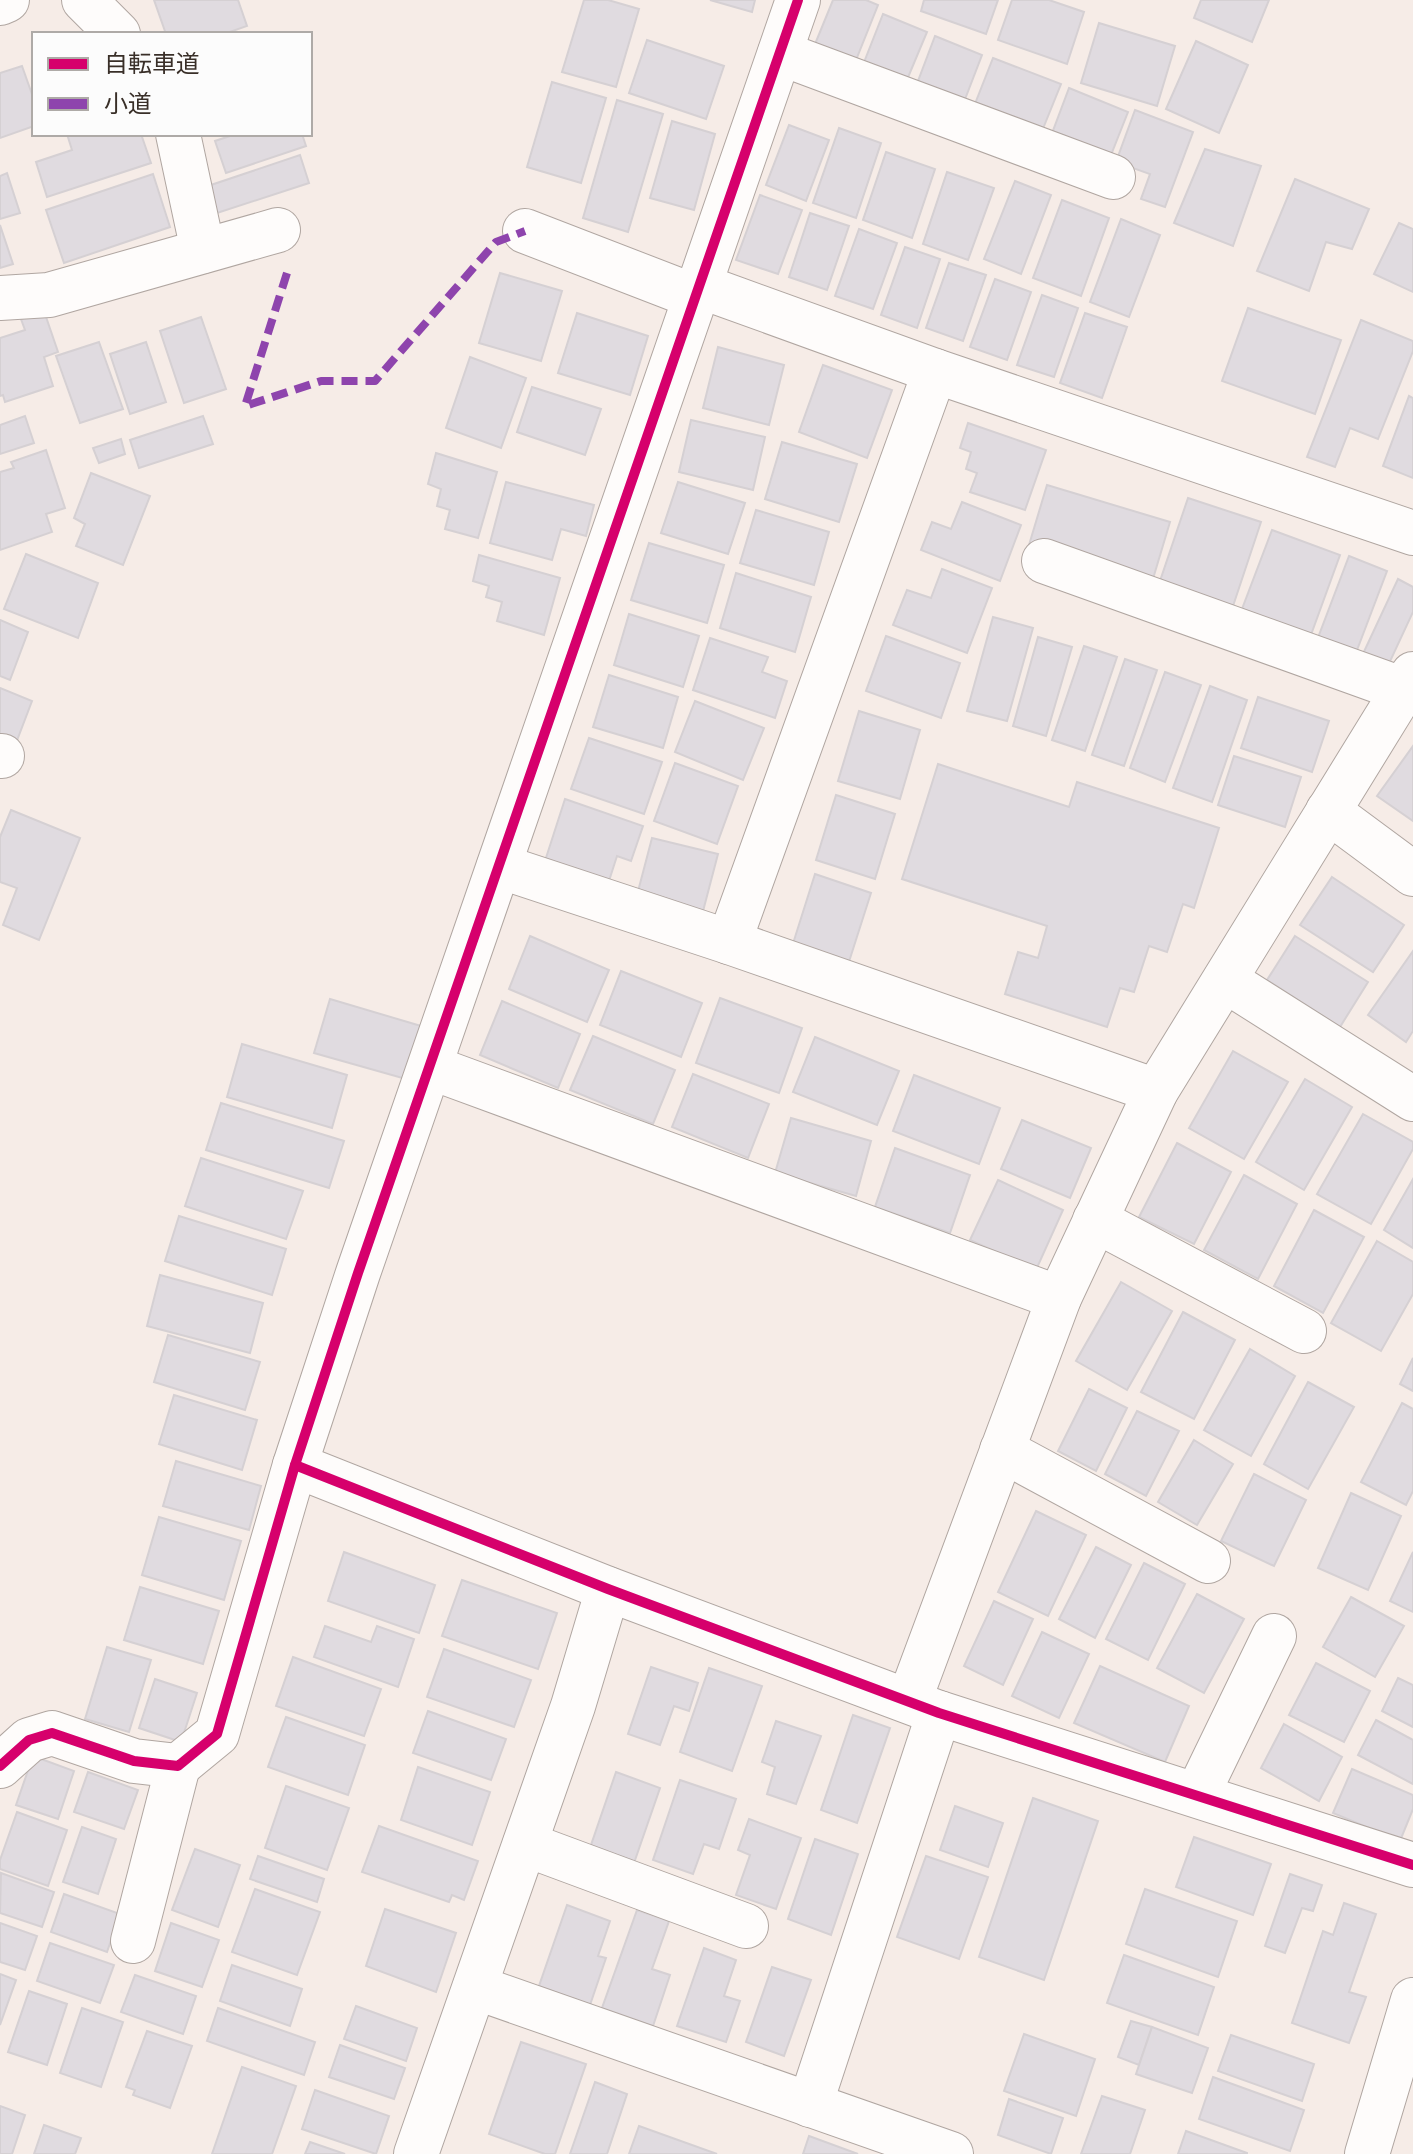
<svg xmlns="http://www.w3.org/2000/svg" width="1413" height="2154" font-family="'Fira Sans Condensed','Noto Sans JP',sans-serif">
<rect width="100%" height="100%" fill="#f6ece7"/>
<g fill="#e0dbe0" stroke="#d5d0d3" stroke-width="2">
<path d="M154 0H238L247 26 224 34H166Z"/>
<path d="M584 0H608L639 9 616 87 562 72Z"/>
<path d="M710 0H755L752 12Z"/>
<path d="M833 0H866L878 5 854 65 813 49Z"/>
<path d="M924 0H998L986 34 921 11Z"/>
<path d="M1012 0H1049L1084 12 1067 64 998 40Z"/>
<path d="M1201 0H1269L1252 42 1194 18Z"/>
<path d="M883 14 927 32 904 87 861 70Z"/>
<path d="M1099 23 1175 46 1157 106 1081 83Z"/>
<path d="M935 36 982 55 962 107 915 89Z"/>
<path d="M647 40 724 66 706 119 629 93Z"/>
<path d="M1196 41 1248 65 1219 133 1166 109Z"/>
<path d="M993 58 1061 84 1040 136 973 109Z"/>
<path d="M22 66 34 100V126L0 138V73Z"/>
<path d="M552 82 606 98 581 183 527 167Z"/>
<path d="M1069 88 1128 112 1109 160 1051 136Z"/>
<path d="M617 100 663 114 628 232 583 218Z"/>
<path d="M1135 110 1193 132 1165 207 1141 199 1150 174 1116 162Z"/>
<path d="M672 121 715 134 694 210 650 198Z"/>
<path d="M789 125 829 140 806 201 766 185Z"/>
<path d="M839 128 881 143 856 218 813 203Z"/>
<path d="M67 134H141L151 163 47 197 36 162 72 150Z"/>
<path d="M236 134H302L306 146 226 173 215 141Z"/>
<path d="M1205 149 1261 166 1233 246 1174 223Z"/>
<path d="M886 152 935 169 912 238 863 220Z"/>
<path d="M300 155 309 183 217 213 208 186Z"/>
<path d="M947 172 994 188 968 260 923 244Z"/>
<path d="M7 173 20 213 0 219V176Z"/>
<path d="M153 174 170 227 64 263 46 210Z"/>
<path d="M1295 179 1369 209 1352 249 1326 242 1309 291 1257 271Z"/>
<path d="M1015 181 1051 195 1021 274 984 259Z"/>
<path d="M760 195 802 210 778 274 736 260Z"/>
<path d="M1062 200 1109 218 1081 296 1033 278Z"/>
<path d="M810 213 849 226 827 290 789 277Z"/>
<path d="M1121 219 1160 235 1129 317 1090 302Z"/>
<path d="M1399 223 1413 229V292L1374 274Z"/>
<path d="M0 225 13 264 0 268Z"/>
<path d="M859 229 897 243 873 309 835 296Z"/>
<path d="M905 247 940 259 917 328 881 315Z"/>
<path d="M949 263 986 275 963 341 926 328Z"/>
<path d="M500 273 562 291 541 361 479 343Z"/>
<path d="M995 279 1031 292 1007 360 970 347Z"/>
<path d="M1042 295 1078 308 1054 377 1017 365Z"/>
<path d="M1248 308 1341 340 1315 414 1222 381Z"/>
<path d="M44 311 58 352 44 357 53 386 5 402 3 395 0 396V338L25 330 21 319Z"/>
<path d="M577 313 648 336 630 395 558 373Z"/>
<path d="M1085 313 1127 327 1102 398 1060 383Z"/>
<path d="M201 317 226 389 184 403 160 331Z"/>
<path d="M1361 320 1413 341V351L1378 439 1350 428 1335 467 1307 457Z"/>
<path d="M99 342 123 409 80 423 56 356Z"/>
<path d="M146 342 166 402 130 414 110 354Z"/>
<path d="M718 347 784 365 769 425 703 408Z"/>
<path d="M470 357 526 378 501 448 446 428Z"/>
<path d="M823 365 892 390 867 458 799 432Z"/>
<path d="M532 387 601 409 585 455 517 432Z"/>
<path d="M1409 396 1413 398V478L1383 466Z"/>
<path d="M25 416 34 443 0 454V425Z"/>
<path d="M203 416 213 444 139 468 130 440Z"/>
<path d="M691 420 765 437 753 490 679 472Z"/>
<path d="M968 423 1046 450 1025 510 970 492 977 473 966 469 971 452 960 448Z"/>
<path d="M121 439 125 454 99 463 93 448Z"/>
<path d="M782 442 857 464 839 522 765 499Z"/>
<path d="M46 450 65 508 46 514 52 532 0 550V472L14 468 11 462Z"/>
<path d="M436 453 497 472 478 538 445 529 450 510 437 506 441 489 428 484Z"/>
<path d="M91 473 150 496 123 565 76 546 85 524 74 518Z"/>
<path d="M506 482 594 505 586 536 561 529 552 560 490 543Z"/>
<path d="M678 482 745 503 728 554 661 533Z"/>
<path d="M1047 485 1170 522 1152 582 1029 545Z"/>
<path d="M1188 498 1261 522 1231 612 1158 587Z"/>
<path d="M962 502 1021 525 1000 581 921 550 932 522 951 529Z"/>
<path d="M756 510 829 532 814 585 740 563Z"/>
<path d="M1272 530 1340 555 1308 643 1239 617Z"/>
<path d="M649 543 724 565 707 623 631 600Z"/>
<path d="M26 554 98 583 78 638 4 609Z"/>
<path d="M479 555 560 578 544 635 497 621 502 602 486 597 489 586 473 581Z"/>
<path d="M1349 556 1387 571 1354 658 1316 643Z"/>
<path d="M942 569 992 588 967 653 893 625 907 590 931 598Z"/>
<path d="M736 573 811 597 795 652 720 628Z"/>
<path d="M1398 579 1413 587V612L1386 670 1361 658Z"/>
<path d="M629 614 699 636 683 687 614 665Z"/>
<path d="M993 617 1033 628 1007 721 967 711Z"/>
<path d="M0 620 28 632 10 680 0 676Z"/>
<path d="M886 636 960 663 941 718 866 691Z"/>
<path d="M1038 637 1072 647 1046 736 1013 726Z"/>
<path d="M710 638 768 657 762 672 787 681 775 718 693 690Z"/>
<path d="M1084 646 1117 657 1085 751 1052 740Z"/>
<path d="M1125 659 1157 670 1124 766 1092 755Z"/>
<path d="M1165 672 1201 685 1165 782 1130 768Z"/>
<path d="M609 675 678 697 663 748 593 727Z"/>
<path d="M1210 686 1247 700 1212 802 1173 788Z"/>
<path d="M0 688 32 701 16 743 0 737Z"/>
<path d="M1258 697 1329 721 1312 772 1241 748Z"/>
<path d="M695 701 764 728 743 780 675 752Z"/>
<path d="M859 711 920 730 900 799 838 781Z"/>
<path d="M589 738 662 762 644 814 571 789Z"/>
<path d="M1413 746V821L1377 796Z"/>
<path d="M1234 756 1301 777 1285 827 1218 805Z"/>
<path d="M675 763 738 786 717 844 654 821Z"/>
<path d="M938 764 1069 807 1077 782 1219 828 1194 908 1183 904 1167 952 1149 946 1134 992 1120 988 1107 1027 1005 994 1018 952 1038 958 1047 926 902 879Z"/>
<path d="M836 795 895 814 875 879 816 860Z"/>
<path d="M565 799 643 826 631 861 617 856 608 884 544 864Z"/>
<path d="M11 810 80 838 39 940 3 925 17 888 0 882V837Z"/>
<path d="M652 838 718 854 702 915 636 899Z"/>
<path d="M815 874 871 893 846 971 790 953Z"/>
<path d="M1332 877 1404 925 1373 972 1300 925Z"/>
<path d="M530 936 609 970 587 1022 509 989Z"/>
<path d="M1295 936 1368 982 1340 1027 1267 980Z"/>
<path d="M1413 951V1031L1406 1042 1368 1015Z"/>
<path d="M621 971 702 1003 681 1057 600 1025Z"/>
<path d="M720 998 802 1028 779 1093 696 1063Z"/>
<path d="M330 999 421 1026 406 1079 314 1053Z"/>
<path d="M502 1001 580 1034 558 1088 480 1055Z"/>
<path d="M593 1036 675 1070 653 1124 570 1090Z"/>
<path d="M815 1037 899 1071 877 1125 793 1092Z"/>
<path d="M242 1044 347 1075 332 1128 227 1097Z"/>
<path d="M1233 1051 1288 1082 1244 1159 1189 1128Z"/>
<path d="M693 1074 769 1104 748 1158 672 1127Z"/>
<path d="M914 1075 1000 1108 979 1164 893 1131Z"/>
<path d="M1305 1079 1352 1107 1304 1190 1256 1162Z"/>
<path d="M221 1103 344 1141 329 1188 206 1150Z"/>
<path d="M1363 1114 1413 1142V1149L1371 1224 1317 1194Z"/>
<path d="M791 1118 871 1141 856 1196 775 1173Z"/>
<path d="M1022 1120 1091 1148 1070 1198 1001 1169Z"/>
<path d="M1177 1143 1231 1172 1194 1244 1139 1217Z"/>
<path d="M895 1148 970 1175 950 1233 875 1207Z"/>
<path d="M201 1158 303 1191 286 1239 185 1206Z"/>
<path d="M1244 1175 1297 1204 1258 1279 1204 1250Z"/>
<path d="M1413 1179V1248L1384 1230Z"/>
<path d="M998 1180 1063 1210 1036 1270 970 1240Z"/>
<path d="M1314 1210 1364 1237 1323 1313 1274 1286Z"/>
<path d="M179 1216 286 1249 272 1295 165 1261Z"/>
<path d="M1377 1241 1413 1262V1294L1381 1351 1331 1323Z"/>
<path d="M160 1275 263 1303 250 1353 147 1326Z"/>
<path d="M1121 1282 1172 1311 1127 1390 1076 1361Z"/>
<path d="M1183 1312 1235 1340 1194 1419 1141 1392Z"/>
<path d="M168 1335 260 1362 245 1410 154 1382Z"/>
<path d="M1250 1349 1295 1376 1251 1456 1204 1430Z"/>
<path d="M1413 1358V1391L1400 1384Z"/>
<path d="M1308 1382 1354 1407 1308 1489 1264 1464Z"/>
<path d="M1089 1389 1127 1408 1096 1471 1058 1451Z"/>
<path d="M174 1395 257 1420 242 1470 159 1444Z"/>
<path d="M1402 1403 1413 1409V1491L1406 1505 1361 1482Z"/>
<path d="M1137 1411 1179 1431 1146 1496 1105 1474Z"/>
<path d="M1194 1440 1233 1464 1197 1525 1158 1502Z"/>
<path d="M176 1461 261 1486 249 1530 163 1506Z"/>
<path d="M1254 1474 1306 1500 1274 1566 1221 1541Z"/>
<path d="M1351 1493 1401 1516 1368 1590 1318 1568Z"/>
<path d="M1036 1511 1086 1535 1048 1616 998 1592Z"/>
<path d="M159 1517 241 1541 224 1600 142 1575Z"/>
<path d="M1096 1547 1131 1565 1095 1638 1059 1619Z"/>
<path d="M344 1552 435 1585 419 1633 328 1601Z"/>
<path d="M1413 1552V1612L1390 1601Z"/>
<path d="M1144 1563 1185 1584 1148 1660 1106 1639Z"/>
<path d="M462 1580 557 1613 538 1669 442 1636Z"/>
<path d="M140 1587 219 1611 203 1664 124 1640Z"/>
<path d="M1197 1594 1244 1619 1204 1693 1157 1668Z"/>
<path d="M1351 1597 1404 1626 1375 1677 1323 1647Z"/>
<path d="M994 1601 1033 1619 1003 1685 964 1666Z"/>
<path d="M325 1626 371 1642 377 1626 414 1639 398 1687 314 1657Z"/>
<path d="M1042 1632 1089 1654 1059 1718 1012 1696Z"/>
<path d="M107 1647 151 1660 129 1732 85 1719Z"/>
<path d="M444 1649 531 1680 514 1727 427 1697Z"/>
<path d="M293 1657 381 1689 364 1736 276 1706Z"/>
<path d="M1316 1663 1370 1691 1344 1742 1289 1715Z"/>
<path d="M1100 1666 1189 1706 1165 1762 1074 1723Z"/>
<path d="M651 1667 698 1683 689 1711 674 1706 660 1745 628 1734Z"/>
<path d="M709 1668 762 1686 732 1771 680 1752Z"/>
<path d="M1398 1678 1413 1685V1727L1382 1711Z"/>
<path d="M155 1679 197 1693 181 1742 139 1728Z"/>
<path d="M428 1711 506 1739 491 1780 413 1753Z"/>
<path d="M853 1715 890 1728 857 1823 821 1810Z"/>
<path d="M286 1717 365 1745 348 1795 268 1767Z"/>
<path d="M1376 1720 1413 1740V1784L1358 1755Z"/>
<path d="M776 1721 821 1736 796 1804 767 1794 775 1767 762 1762Z"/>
<path d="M1284 1724 1342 1757 1319 1801 1261 1768Z"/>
<path d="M33 1756 74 1771 58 1819 16 1805Z"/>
<path d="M418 1767 490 1792 472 1845 401 1820Z"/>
<path d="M1352 1769 1413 1795V1809L1400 1841 1333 1813Z"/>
<path d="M88 1772 138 1790 124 1829 74 1812Z"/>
<path d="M616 1772 660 1788 634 1863 590 1848Z"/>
<path d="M680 1780 736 1799 719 1849 704 1844 693 1874 653 1860Z"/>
<path d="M286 1786 349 1808 327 1870 265 1848Z"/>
<path d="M1033 1798 1098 1821 1044 1980 979 1957Z"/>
<path d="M955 1806 1003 1823 988 1867 940 1850Z"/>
<path d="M17 1812 67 1830 48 1886 0 1869V1860Z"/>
<path d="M749 1819 801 1838 776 1909 736 1895 750 1855 738 1850Z"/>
<path d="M379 1826 478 1861 464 1900 452 1895 449 1902 362 1872Z"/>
<path d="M82 1827 116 1839 98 1894 63 1882Z"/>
<path d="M1194 1837 1271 1864 1253 1915 1176 1887Z"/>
<path d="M815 1839 858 1854 831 1935 788 1919Z"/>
<path d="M195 1849 240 1865 218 1927 172 1910Z"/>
<path d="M258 1856 324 1879 317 1902 250 1879Z"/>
<path d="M926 1856 988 1877 959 1959 897 1937Z"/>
<path d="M1 1873 54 1892 42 1927 0 1913Z"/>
<path d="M1290 1874 1322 1885 1313 1911 1302 1908 1285 1953 1265 1946Z"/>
<path d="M255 1889 320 1912 297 1975 232 1952Z"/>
<path d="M1145 1889 1237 1921 1218 1977 1126 1944Z"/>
<path d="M64 1894 120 1914 107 1952 51 1932Z"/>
<path d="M1344 1903 1376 1914 1349 1992 1366 1997 1349 2043 1292 2023 1323 1931 1333 1935Z"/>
<path d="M567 1905 610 1921 598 1956 606 1958 590 2005 539 1986Z"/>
<path d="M385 1909 456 1933 436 1992 366 1966Z"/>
<path d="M637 1910 669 1921 652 1969 670 1975 653 2026 602 2008Z"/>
<path d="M0 1923 37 1936 25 1970 0 1962Z"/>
<path d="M171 1923 219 1940 202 1987 155 1971Z"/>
<path d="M50 1943 114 1965 100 2003 37 1981Z"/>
<path d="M704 1948 736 1960 724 1996 740 2001 726 2042 677 2026Z"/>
<path d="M1124 1955 1214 1987 1198 2035 1107 2003Z"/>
<path d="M232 1965 302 1989 290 2026 220 2001Z"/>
<path d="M772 1967 811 1980 784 2056 746 2042Z"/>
<path d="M0 1974 16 1980 0 2025Z"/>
<path d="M135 1975 196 1996 183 2034 121 2012Z"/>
<path d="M29 1991 67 2004 47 2065 8 2052Z"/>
<path d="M356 2006 417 2028 406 2061 344 2039Z"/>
<path d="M82 2008 123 2022 101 2087 60 2073Z"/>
<path d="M218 2008 315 2042 304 2075 207 2041Z"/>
<path d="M1131 2021 1152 2027 1139 2065 1118 2057Z"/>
<path d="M1152 2027 1208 2048 1192 2093 1136 2074Z"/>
<path d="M147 2031 192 2046 170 2108 133 2095 135 2090 126 2087Z"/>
<path d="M1024 2034 1095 2059 1076 2116 1004 2091Z"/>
<path d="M1231 2035 1314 2064 1302 2101 1218 2071Z"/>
<path d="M521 2042 586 2064 555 2154H545L489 2134Z"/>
<path d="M340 2045 405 2068 394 2099 329 2077Z"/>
<path d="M242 2067 296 2086 272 2154H212Z"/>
<path d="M1213 2077 1304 2110 1290 2151 1199 2119Z"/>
<path d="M595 2082 627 2094 607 2154H570Z"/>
<path d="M315 2090 389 2116 376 2154 302 2129Z"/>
<path d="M1102 2096 1145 2110 1130 2154H1081Z"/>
<path d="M1009 2099 1063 2118 1051 2154 998 2135Z"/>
<path d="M0 2106 25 2115 12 2154H0Z"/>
<path d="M44 2125 81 2138 75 2154H34Z"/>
<path d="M639 2126 717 2154H629Z"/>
<path d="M1186 2131 1247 2153V2154H1178Z"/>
<path d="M809 2136 858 2154H803Z"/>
<path d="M310 2142 345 2154H305Z"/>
</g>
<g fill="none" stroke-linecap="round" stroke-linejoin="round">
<defs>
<g id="minor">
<path d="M84 0 118 34"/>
<path d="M0 3 7 0"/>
<path d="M780 53 1113 177"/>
<path d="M178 134 203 251"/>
<path d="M525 231 696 297"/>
<path d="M700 286 935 371 1413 533"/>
<path d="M0 298 49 295 278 230"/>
<path d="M1044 561 1404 690"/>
<path d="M0 756H2"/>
<path d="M1328 811 1413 874"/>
<path d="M499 866 729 942 1156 1091"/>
<path d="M729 942 935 371"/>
<path d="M1225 980 1413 1099"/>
<path d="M430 1067 1059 1298"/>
<path d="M1095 1220 1304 1331"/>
<path d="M1002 1450 1208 1561"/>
<path d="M295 1465 608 1589 939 1713 1413 1865"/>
<path d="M909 1701 1059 1298 1156 1091 1413 674"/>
<path d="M0 1766 29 1740 52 1733 134 1761 178 1766 217 1734 295 1465 358 1273 798 0"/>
<path d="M1197 1795 1274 1636"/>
<path d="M525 1844 746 1926"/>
<path d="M133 1941 178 1766"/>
<path d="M475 1987 951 2154"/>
<path d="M810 2105 939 1713"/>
<path d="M416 2154 573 1706 608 1589"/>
<path d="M1367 2154 1413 2000"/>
</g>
</defs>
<use href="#minor" stroke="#b0a6a1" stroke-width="46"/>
<use href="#minor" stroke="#fefcfb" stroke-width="44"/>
<path stroke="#8e44ad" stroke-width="8" stroke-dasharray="16 8" stroke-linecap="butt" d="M287 273 245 406 321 381H375L496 242 525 231"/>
<defs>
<g id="cycleway">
<path d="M295 1465 608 1589 939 1713 1413 1865"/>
<path d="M0 1766 29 1740 52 1733 134 1761 178 1766 217 1734 295 1465 358 1273 798 0"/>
</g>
</defs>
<use href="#cycleway" stroke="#fcfcfc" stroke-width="15"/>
<use href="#cycleway" stroke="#d6006c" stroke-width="10"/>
</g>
<rect x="32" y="32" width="280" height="104" fill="#fcfcfc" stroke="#aeaaa7" stroke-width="2"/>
<rect x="48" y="58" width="40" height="12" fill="#d6006c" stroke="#aeaaa7" stroke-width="2"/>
<text x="104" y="72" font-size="24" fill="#392f28">自転車道</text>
<rect x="48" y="98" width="40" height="12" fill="#8e44ad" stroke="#aeaaa7" stroke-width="2"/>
<text x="104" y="112" font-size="24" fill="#392f28">小道</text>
</svg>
